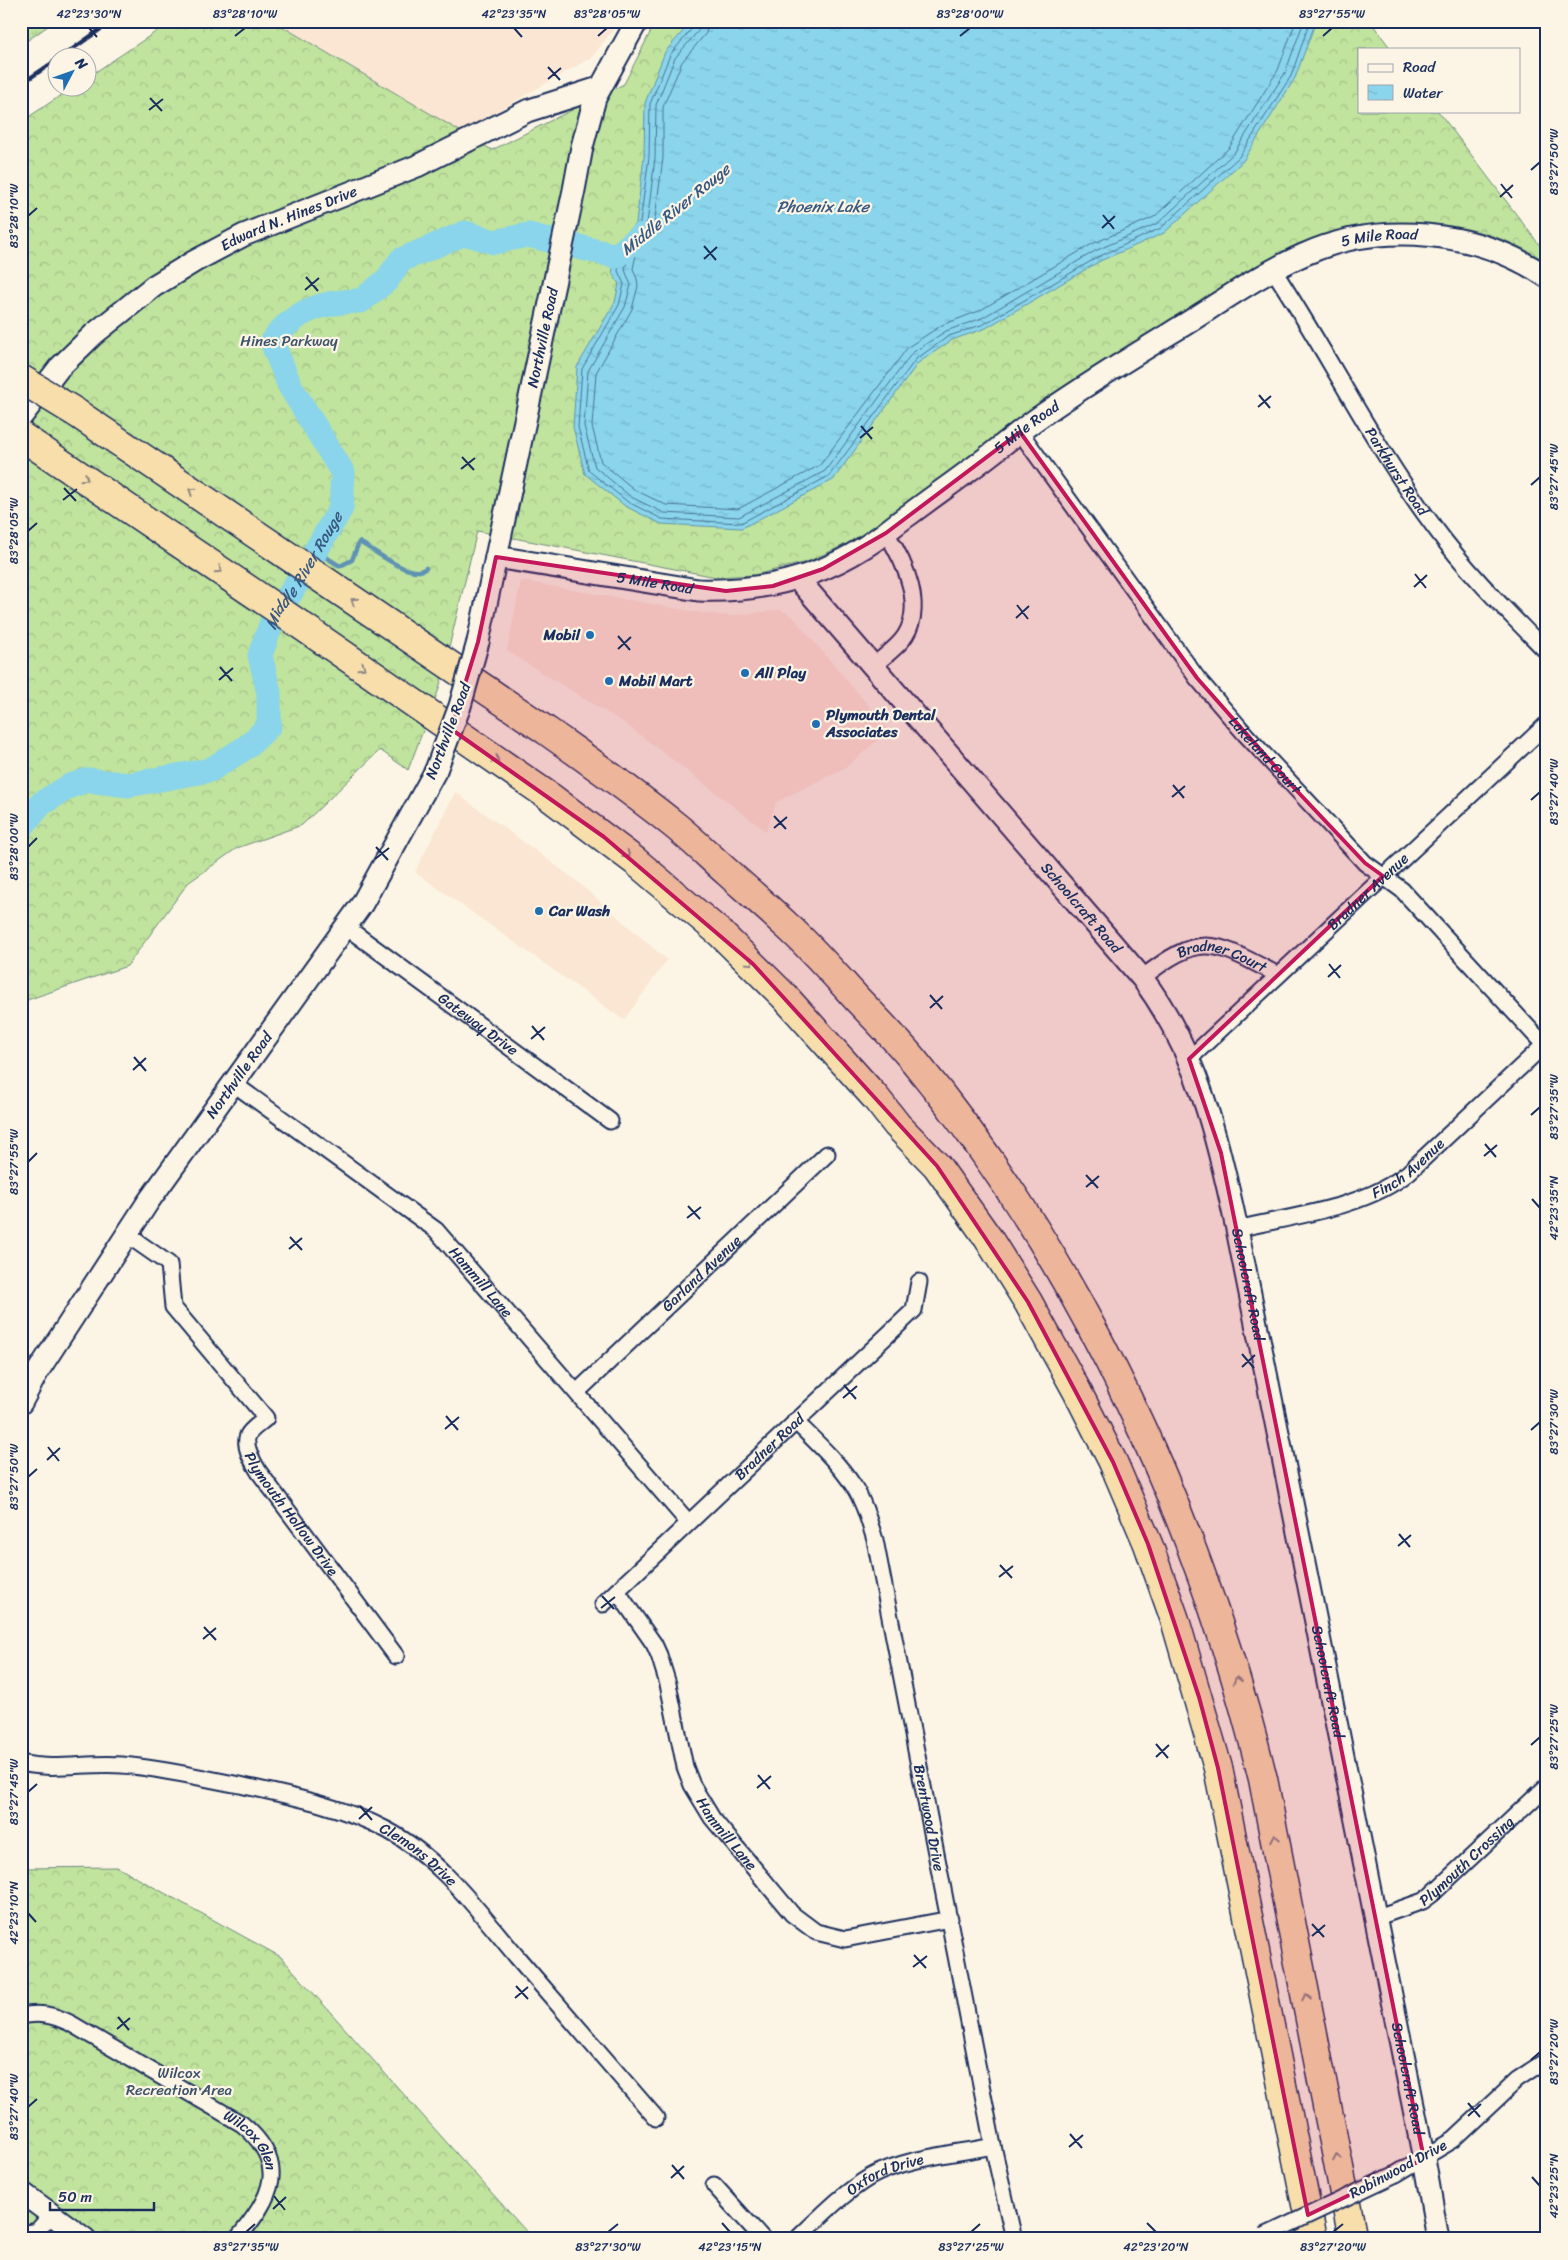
<svg xmlns="http://www.w3.org/2000/svg" width="1568" height="2260" font-family="Sriracha,sans-serif">
<defs>
<pattern id="grass-tufts" width="24" height="20" patternUnits="userSpaceOnUse" patternTransform="scale(1.25)"><rect width="24" height="20" fill="#c0e39d"/><path d="M3 7l-1-3M5 7V3M7 7l1-3M15 17l-1-3M17 17v-4M19 17l1-3" fill="none" stroke="#a4c38a"/></pattern>
<pattern id="forest-crowns" width="20" height="18" patternUnits="userSpaceOnUse" patternTransform="scale(1.25)"><rect width="20" height="18" fill="#c0e39d"/><path d="M2 6a3 3 0 1 1 6 0M12 15a3 3 0 1 1 6 0" fill="none" stroke="#a4c38a"/></pattern>
<pattern id="water-ripples" width="26" height="14" patternUnits="userSpaceOnUse" patternTransform="scale(1.25)"><rect width="26" height="14" fill="#8ad5eb"/><path d="M2 4q2-2 4 0t4 0M15 11q2-2 4 0t4 0" fill="none" stroke="#76b7cc"/></pattern>
</defs>
<rect width="100%" height="100%" fill="#fcf5e5"/>
<filter id="ink" filterUnits="userSpaceOnUse"><feTurbulence type="fractalNoise" baseFrequency=".02" numOctaves="2"/><feDisplacementMap in="SourceGraphic" scale="10" xChannelSelector="R" yChannelSelector="G"/><feConvolveMatrix kernelMatrix="1 2 1 2 8 2 1 2 1" color-interpolation-filters="sRGB"/></filter>
<g filter="url(#ink)">
<g fill="#fae6d2">
<path d="M273 21H609L616 26 592 57 461 132Z"/>
<path d="M521 581 700 613 730 616 780 610 792 616 889 730 846 767 776 802 766 831 626 724 507 651Z"/>
<path d="M455 792 573 878 667 960 624 1020 415 872Z"/>
</g>
<path fill="url(#grass-tufts)" stroke="#6e897e" d="M21 21H55L21 45Z"/>
<g fill="url(#forest-crowns)" stroke="#6e897e">
<path d="M172 21H273L492 150 624 84 656 21H1370L1391 49H1359V111H1438L1547 255V263C1489 222 1406 214 1338 232 1313 238 1291 250 1268 262L851 542 807 562 754 575 716 577 477 531 439 689 408 770 380 750 302 825 237 848 188 883 127 966 24 1001 21 1005V122L72 88H88V77Z"/>
<path d="M117 1867 281 1957 533 2239H21V1868Z"/>
</g>
<path fill="url(#water-ripples)" stroke="#5e93b3" d="M692 21H1316L1295 78 1243 161 1164 233 1100 261 986 328 952 340 918 363 833 480 742 528 661 524 625 506 585 474 573 427 577 367 615 302 619 284 612 273 620 241 636 223 644 157 645 103 665 52Z"/>
<g fill="none" stroke-linecap="round" stroke-linejoin="round">
<g stroke="#477196" stroke-width="1">
<path d="M695 21 694 26 670 55 650 104 649 157 640 223 624 243 618 271 624 284 619 305 582 369 578 427 589 471 628 502 662 519 741 523 829 476 916 359 949 336 984 324 1098 257 1161 228 1239 157 1291 76 1310 21"/>
<path d="M701 21 699 30 675 58 656 105 655 158 647 224 630 247 625 270 631 285 625 307 588 371 584 426 595 467 631 497 664 513 739 517 825 471 912 353 946 331 982 318 1095 251 1158 223 1234 153 1285 73 1304 21"/>
<path d="M709 21 706 33 682 62 663 107V158L654 226 651 233 637 250 633 269 637 279 638 286 632 309 596 373 592 426 601 462 635 490 666 505 738 509 820 465 908 347 942 325 979 311 1092 244 1154 217 1229 148 1278 70 1296 21"/>
</g>
<path stroke="#5e93b3" stroke-width="4.5" d="M316 551 340 566 352 560 359 542C375 550 411 581 426 568"/>
<path stroke="#8ad5eb" stroke-width="25" id="s1" d="M21 827 42 803 70 786 88 780 128 785 210 770 248 746 269 726V693L260 655 276 611 290 594 341 508 343 473 290 386 272 342C294 310 324 301 361 301L387 280 401 260 465 233 494 242 528 235 616 256 642 235"/>
<defs>
<g id="street">
<path id="s2" d="M1274 271C1329 355 1374 447 1435 528 1468 573 1508 612 1547 652"/>
<path id="s3" d="M1020 432 1197 678 1246 735 1365 863 1402 890 1547 1048"/>
<path d="M873 666C882 658 894 650 902 640 927 609 905 562 886 533"/>
<path id="s4" d="M346 927 610 1121"/>
<path id="s5" d="M1142 978C1203 930 1214 942 1278 975"/>
<path id="s6" d="M1189 1059 1547 724"/>
<path id="s7" d="M234 1084 436 1230 688 1522"/>
<path id="s8" d="M1237 1229C1291 1216 1366 1208 1409 1172L1544 1045"/>
<path id="s9" d="M126 1234 169 1264 173 1307 266 1418C261 1423 251 1429 248 1435 243 1446 253 1462 259 1472L396 1656"/>
<path id="s10" d="M577 1392 827 1154"/>
<path id="s11" d="M795 1421C815 1441 837 1461 853 1485 864 1502 869 1521 875 1540L993 2146 1014 2239"/>
<path id="s12" d="M617 1591 654 1644 659 1655 668 1684 685 1767 692 1785 712 1818 792 1914 816 1932 845 1939 950 1919"/>
<path id="s13" d="M603 1604 914 1310 919 1282"/>
<path id="s14" d="M21 1763C53 1771 89 1762 122 1765 161 1768 201 1778 240 1785 290 1796 342 1806 387 1830 440 1858 479 1912 517 1957 563 2011 610 2064 656 2118"/>
<path id="s15" d="M1375 1918 1423 1901 1431 1895 1547 1786"/>
<path id="s16" d="M21 2016C40 2012 53 2015 70 2023L242 2124C290 2164 272 2197 237 2239"/>
<path d="M1396 2174 1453 2140 1517 2080 1547 2060"/>
<path d="M714 2185 763 2239"/>
<path d="M21 2234 37 2231 52 2214"/>
<path id="s17" d="M797 2239C820 2217 843 2193 870 2177 904 2158 955 2154 993 2146"/>
</g>
<g id="secondary">
<path id="s18" d="M21 417 59 368 94 334 154 286 195 261 244 235 417 166 527 111 599 88"/>
<path id="s19" d="M496 557 698 590C757 592 813 580 863 548 880 538 894 525 910 514 938 493 967 473 995 451 1010 439 1025 427 1041 416 1088 383 1138 353 1187 323 1225 299 1263 273 1303 255 1380 220 1478 230 1547 277"/>
<path id="s20" d="M798 579 1142 978C1198 1052 1218 1140 1237 1229L1424 2159 1438 2239"/>
<path id="s21" d="M478 642 574 190 582 147 595 98 637 21"/>
<path id="s22" d="M21 1403 38 1371 148 1202 362 904 436 770"/>
<path d="M21 2192 85 2239"/>
</g>
<g id="highway">
<path d="M75 412 547 731C589 761 632 791 673 824 692 839 709 856 727 872 746 889 766 906 785 924 811 947 834 974 857 999 877 1020 897 1040 915 1062 1084 1267 1200 1522 1263 1779L1353 2239"/>
<path d="M21 436 302 626 550 797 635 861 720 933 784 996 875 1097 897 1125 937 1166 988 1238 1028 1302 1077 1391 1113 1462 1148 1544 1175 1620 1218 1768 1313 2239"/>
</g>
</defs>
<use href="#street" stroke="#1b2f5e" stroke-width="19"/>
<use href="#secondary" stroke="#1b2f5e" stroke-width="25"/>
<use href="#highway" stroke="#1b2f5e" stroke-width="31"/>
<use href="#street" stroke="#fcf5e5" stroke-width="15"/>
<use href="#secondary" stroke="#fcf5e5" stroke-width="21"/>
<use href="#highway" stroke="#f8deab" stroke-width="28"/>
<g stroke="#1b2f5e" stroke-width="4">
<path d="M60 58 112 21"/>
<path d="M21 84 58 59"/>
</g>
<defs>
<path id="street-bridge" d="M1264 2236 1396 2174"/>
<path id="secondary-bridge" d="M436 770 460 706 478 642"/>
<path id="highway-bridge" d="M21 379 75 412"/>
</defs>
<use href="#street-bridge" stroke="#1b2f5e" stroke-width="19" stroke-linecap="butt"/>
<use href="#secondary-bridge" stroke="#1b2f5e" stroke-width="25" stroke-linecap="butt"/>
<use href="#highway-bridge" stroke="#1b2f5e" stroke-width="31" stroke-linecap="butt"/>
<use href="#street-bridge" stroke="#fcf5e5" stroke-width="15"/>
<use href="#secondary-bridge" stroke="#fcf5e5" stroke-width="21"/>
<use href="#highway-bridge" stroke="#f8deab" stroke-width="28"/>
</g>
<defs><path id="oneway-chevron" d="M-2-3.5L2.5 0L-2 3.5" fill="none" stroke-width="1.6" stroke-linecap="round" stroke-linejoin="round" transform="scale(1.25)"/></defs>
<g stroke="#8a8684">
<use href="#oneway-chevron" transform="translate(85 478) rotate(34)"/>
<use href="#oneway-chevron" transform="translate(192 491) rotate(-146)"/>
<use href="#oneway-chevron" transform="translate(219 570) rotate(34)"/>
<use href="#oneway-chevron" transform="translate(354 601) rotate(-146)"/>
<use href="#oneway-chevron" transform="translate(362 667) rotate(35)"/>
<use href="#oneway-chevron" transform="translate(496 760) rotate(35)"/>
<use href="#oneway-chevron" transform="translate(627 855) rotate(38)"/>
<use href="#oneway-chevron" transform="translate(750 962) rotate(44)"/>
<use href="#oneway-chevron" transform="translate(1237 1680) rotate(-106)"/>
<use href="#oneway-chevron" transform="translate(1275 1838) rotate(-101)"/>
<use href="#oneway-chevron" transform="translate(1306 1997) rotate(-101)"/>
<use href="#oneway-chevron" transform="translate(1337 2157) rotate(-101)"/>
</g>
</g>
<path fill="#c2185b" fill-opacity="0.2" stroke="#c2185b" stroke-width="4" stroke-linejoin="round" d="M1020 432 1197 678 1297 791 1365 863 1383 876 1189 1059 1221 1153 1424 2159 1308 2215 1218 1768 1199 1697 1148 1544 1113 1462 1028 1302 937 1166 753 964 604 837 451 729 478 642 496 557 726 591 773 586 823 569 886 533Z"/>
<path fill="none" stroke="#1b2f5e" stroke-width="2" d="M89 28 97 37M514 28 522 37M235 36 245 28M598 36 607 28M960 36 970 28M1323 36 1332 28M548 67 560 80M548 79 561 68M150 98 162 111M149 110 163 99M1531 170 1540 162M1501 184 1512 198M1500 197 1513 185M1103 215 1114 229M28 216 37 208M1102 228 1115 216M704 246 716 260M704 259 717 247M306 277 318 291M305 290 319 278M1259 395 1270 408M1258 407 1271 396M861 426 872 439M860 438 873 427M462 457 474 470M461 469 475 458M1531 485 1540 477M64 488 76 501M63 500 77 489M28 531 37 523M1415 574 1426 588M1414 587 1427 575M1017 605 1028 619M1016 618 1029 606M618 636 630 650M618 649 631 637M220 667 232 681M219 680 233 668M1173 785 1184 798M1172 797 1185 786M1531 800 1540 792M774 816 786 829M774 828 787 817M28 847 37 838M376 847 388 860M375 859 389 848M1329 964 1340 978M1328 977 1341 965M930 995 942 1009M930 1008 943 996M532 1026 544 1040M531 1039 545 1027M134 1057 146 1071M133 1070 146 1058M1531 1115 1540 1107M1485 1144 1496 1157M1484 1156 1497 1145M28 1162 37 1153M1086 1175 1098 1188M1086 1187 1099 1176M1532 1199 1540 1208M688 1206 700 1219M687 1218 701 1207M290 1237 302 1250M289 1249 302 1238M1242 1354 1254 1368M1242 1367 1255 1355M844 1385 856 1399M843 1398 857 1386M446 1416 458 1430M445 1429 459 1417M1531 1430 1540 1422M48 1447 59 1461M47 1460 60 1448M28 1477 37 1469M1399 1534 1410 1547M1398 1546 1411 1535M1000 1565 1012 1578M999 1577 1013 1566M602 1596 614 1609M601 1608 615 1597M204 1627 216 1640M203 1639 216 1628M1156 1744 1168 1758M1531 1745 1540 1737M1156 1757 1169 1745M758 1775 770 1789M757 1788 771 1776M28 1792 37 1784M360 1806 372 1820M359 1819 372 1807M28 1913 36 1922M1312 1924 1324 1937M1312 1936 1325 1925M914 1955 926 1968M913 1967 927 1956M516 1986 528 1999M515 1998 528 1987M118 2017 129 2030M117 2029 130 2018M1531 2060 1540 2052M1468 2103 1480 2117M28 2107 37 2099M1468 2116 1481 2104M1070 2134 1082 2148M1069 2147 1083 2135M672 2165 684 2179M1532 2177 1540 2186M671 2178 684 2166M274 2196 285 2210M273 2209 286 2197M722 2223 730 2232M1147 2223 1156 2232M246 2232 255 2224M608 2232 618 2224M971 2232 980 2224M1333 2232 1343 2224"/>
<g fill="#1f6fb2" stroke="#fcf5e5" stroke-width="2">
<circle cx="590" cy="635" r="5"/>
<circle cx="745" cy="673" r="5"/>
<circle cx="609" cy="681" r="5"/>
<circle cx="816" cy="724" r="5"/>
<circle cx="539" cy="911" r="5"/>
</g>
<g text-anchor="middle" stroke-width="4.5" stroke-linejoin="round" paint-order="stroke">
<g font-size="15" fill="#1b2f5e" stroke="#fcf5e5">
<text dy="5" stroke="none"><textPath href="#s18" startOffset="339">Edward N. Hines Drive</textPath></text>
<text dy="5" stroke="none"><textPath href="#s19" startOffset="986">5 Mile Road</textPath></text>
<text dy="5" stroke="none"><textPath href="#s21" startOffset="311">Northville Road</textPath></text>
<text dy="5" stroke="none"><textPath href="#s19" startOffset="581">5 Mile Road</textPath></text>
<text dy="5" stroke="none"><textPath href="#s2" startOffset="235">Parkhurst Road</textPath></text>
<text dy="5" stroke="none"><textPath href="#s19" startOffset="161">5 Mile Road</textPath></text>
<text transform="translate(448 731) rotate(-69)" y="5">Northville Road</text>
<text dy="5" stroke="none"><textPath href="#s3" startOffset="406">Lakeland Court</textPath></text>
<text dy="5" stroke="none"><textPath href="#s6" startOffset="245">Bradner Avenue</textPath></text>
<text dy="5" stroke="none"><textPath href="#s20" startOffset="434">Schoolcraft Road</textPath></text>
<text dy="5" stroke="none"><textPath href="#s5" startOffset="90">Bradner Court</textPath></text>
<text dy="5" stroke="none"><textPath href="#s4" startOffset="164">Gateway Drive</textPath></text>
<text dy="5" stroke="none"><textPath href="#s22" startOffset="394">Northville Road</textPath></text>
<text dy="5" stroke="none"><textPath href="#s8" startOffset="184">Finch Avenue</textPath></text>
<text dy="5" stroke="none"><textPath href="#s10" startOffset="172">Garland Avenue</textPath></text>
<text dy="5" stroke="none"><textPath href="#s7" startOffset="318">Hammill Lane</textPath></text>
<text dy="5" stroke="none"><textPath href="#s20" startOffset="854">Schoolcraft Road</textPath></text>
<text dy="5" stroke="none"><textPath href="#s13" startOffset="229">Bradner Road</textPath></text>
<text dy="5" stroke="none"><textPath href="#s9" startOffset="358">Plymouth Hollow Drive</textPath></text>
<text dy="5" stroke="none"><textPath href="#s20" startOffset="1259">Schoolcraft Road</textPath></text>
<text dy="5" stroke="none"><textPath href="#s11" startOffset="429">Brentwood Drive</textPath></text>
<text dy="5" stroke="none"><textPath href="#s12" startOffset="271">Hammill Lane</textPath></text>
<text dy="5" stroke="none"><textPath href="#s14" startOffset="415">Clemons Drive</textPath></text>
<text dy="5" stroke="none"><textPath href="#s15" startOffset="110">Plymouth Crossing</textPath></text>
<text dy="5" stroke="none"><textPath href="#s20" startOffset="1664">Schoolcraft Road</textPath></text>
<text dy="5" stroke="none"><textPath href="#s16" startOffset="268">Wilcox Glen</textPath></text>
<text transform="translate(1398 2169) rotate(-28)" y="5">Robinwood Drive</text>
<text dy="5" stroke="none"><textPath href="#s17" startOffset="111">Oxford Drive</textPath></text>
</g>
<g font-size="15" fill="#3c536b" stroke="#fcf5e5">
<text x="289" y="346">Hines Parkway</text>
<text x="179" y="2078">Wilcox<tspan x="179" dy="17">Recreation Area</tspan></text>
</g>
<g font-size="15" font-weight="bold" fill="#1b2f5e" stroke="#fcf5e5" text-anchor="start">
<text x="580" y="640" text-anchor="end">Mobil</text>
<text x="755" y="678">All Play</text>
<text x="619" y="686">Mobil Mart</text>
<text x="826" y="720">Plymouth Dental<tspan x="826" dy="17">Associates</tspan></text>
<text x="549" y="916">Car Wash</text>
</g>
<g font-size="16" font-style="italic" fill="#375881" stroke="#fcf5e5">
<text x="823" y="212">Phoenix Lake</text>
<text transform="translate(675 209) rotate(-39)" y="6">Middle River Rouge</text>
<text dy="6" stroke="none"><textPath href="#s1" startOffset="449">Middle River Rouge</textPath></text>
</g>
</g>
<rect width="1568" height="2260" fill="none" stroke="#fcf5e5" stroke-width="55"/>
<rect x="1358" y="48" width="162" height="65" fill="#fcf5e5" stroke="#a2a6af"/>
<rect x="1368" y="64" width="25" height="8" fill="#fcf5e5" stroke="#a2a6af"/>
<text x="1403" y="72" font-size="15" fill="#1b2f5e">Road</text>
<rect x="1368" y="85" width="25" height="15" fill="url(#water-ripples)" stroke="#a2a6af"/>
<text x="1403" y="98" font-size="15" fill="#1b2f5e">Water</text>
<g transform="translate(72 72) rotate(49)"><circle r="24" fill="#fcf5e5" stroke="#a2a6af"/>
<path d="M0-4L9 19L0 12L-9 19Z" fill="#1f6fb2"/>
<text y="-8" font-size="14" font-weight="bold" text-anchor="middle" fill="#1b2f5e">N</text>
</g>
<path d="M50 2202v8h104v-8" fill="none" stroke="#1b2f5e" stroke-width="2.5"/>
<text x="58" y="2202" font-size="15" fill="#1b2f5e" stroke="#fcf5e5" stroke-width="4" paint-order="stroke">50 m</text>
<rect x="28" y="28" width="1512" height="2204" fill="none" stroke="#1b2f5e" stroke-width="2"/>
<g font-size="12" text-anchor="middle" fill="#1b2f5e">
<text x="89" y="18">42°23'30"N</text>
<text x="245" y="18">83°28'10"W</text>
<text x="514" y="18">42°23'35"N</text>
<text x="607" y="18">83°28'05"W</text>
<text x="970" y="18">83°28'00"W</text>
<text x="1332" y="18">83°27'55"W</text>
<text transform="translate(1554 162) rotate(-90)" y="4">83°27'50"W</text>
<text transform="translate(14 216) rotate(-90)" y="4">83°28'10"W</text>
<text transform="translate(1554 477) rotate(-90)" y="4">83°27'45"W</text>
<text transform="translate(14 531) rotate(-90)" y="4">83°28'05"W</text>
<text transform="translate(1554 792) rotate(-90)" y="4">83°27'40"W</text>
<text transform="translate(14 847) rotate(-90)" y="4">83°28'00"W</text>
<text transform="translate(1554 1107) rotate(-90)" y="4">83°27'35"W</text>
<text transform="translate(14 1162) rotate(-90)" y="4">83°27'55"W</text>
<text transform="translate(1554 1208) rotate(-90)" y="4">42°23'35"N</text>
<text transform="translate(1554 1422) rotate(-90)" y="4">83°27'30"W</text>
<text transform="translate(14 1477) rotate(-90)" y="4">83°27'50"W</text>
<text transform="translate(1554 1737) rotate(-90)" y="4">83°27'25"W</text>
<text transform="translate(14 1792) rotate(-90)" y="4">83°27'45"W</text>
<text transform="translate(14 1913) rotate(-90)" y="4">42°23'10"N</text>
<text transform="translate(1554 2052) rotate(-90)" y="4">83°27'20"W</text>
<text transform="translate(14 2107) rotate(-90)" y="4">83°27'40"W</text>
<text transform="translate(1554 2186) rotate(-90)" y="4">42°23'25"N</text>
<text x="246" y="2251">83°27'35"W</text>
<text x="608" y="2251">83°27'30"W</text>
<text x="730" y="2251">42°23'15"N</text>
<text x="971" y="2251">83°27'25"W</text>
<text x="1156" y="2251">42°23'20"N</text>
<text x="1333" y="2251">83°27'20"W</text>
</g>
</svg>
